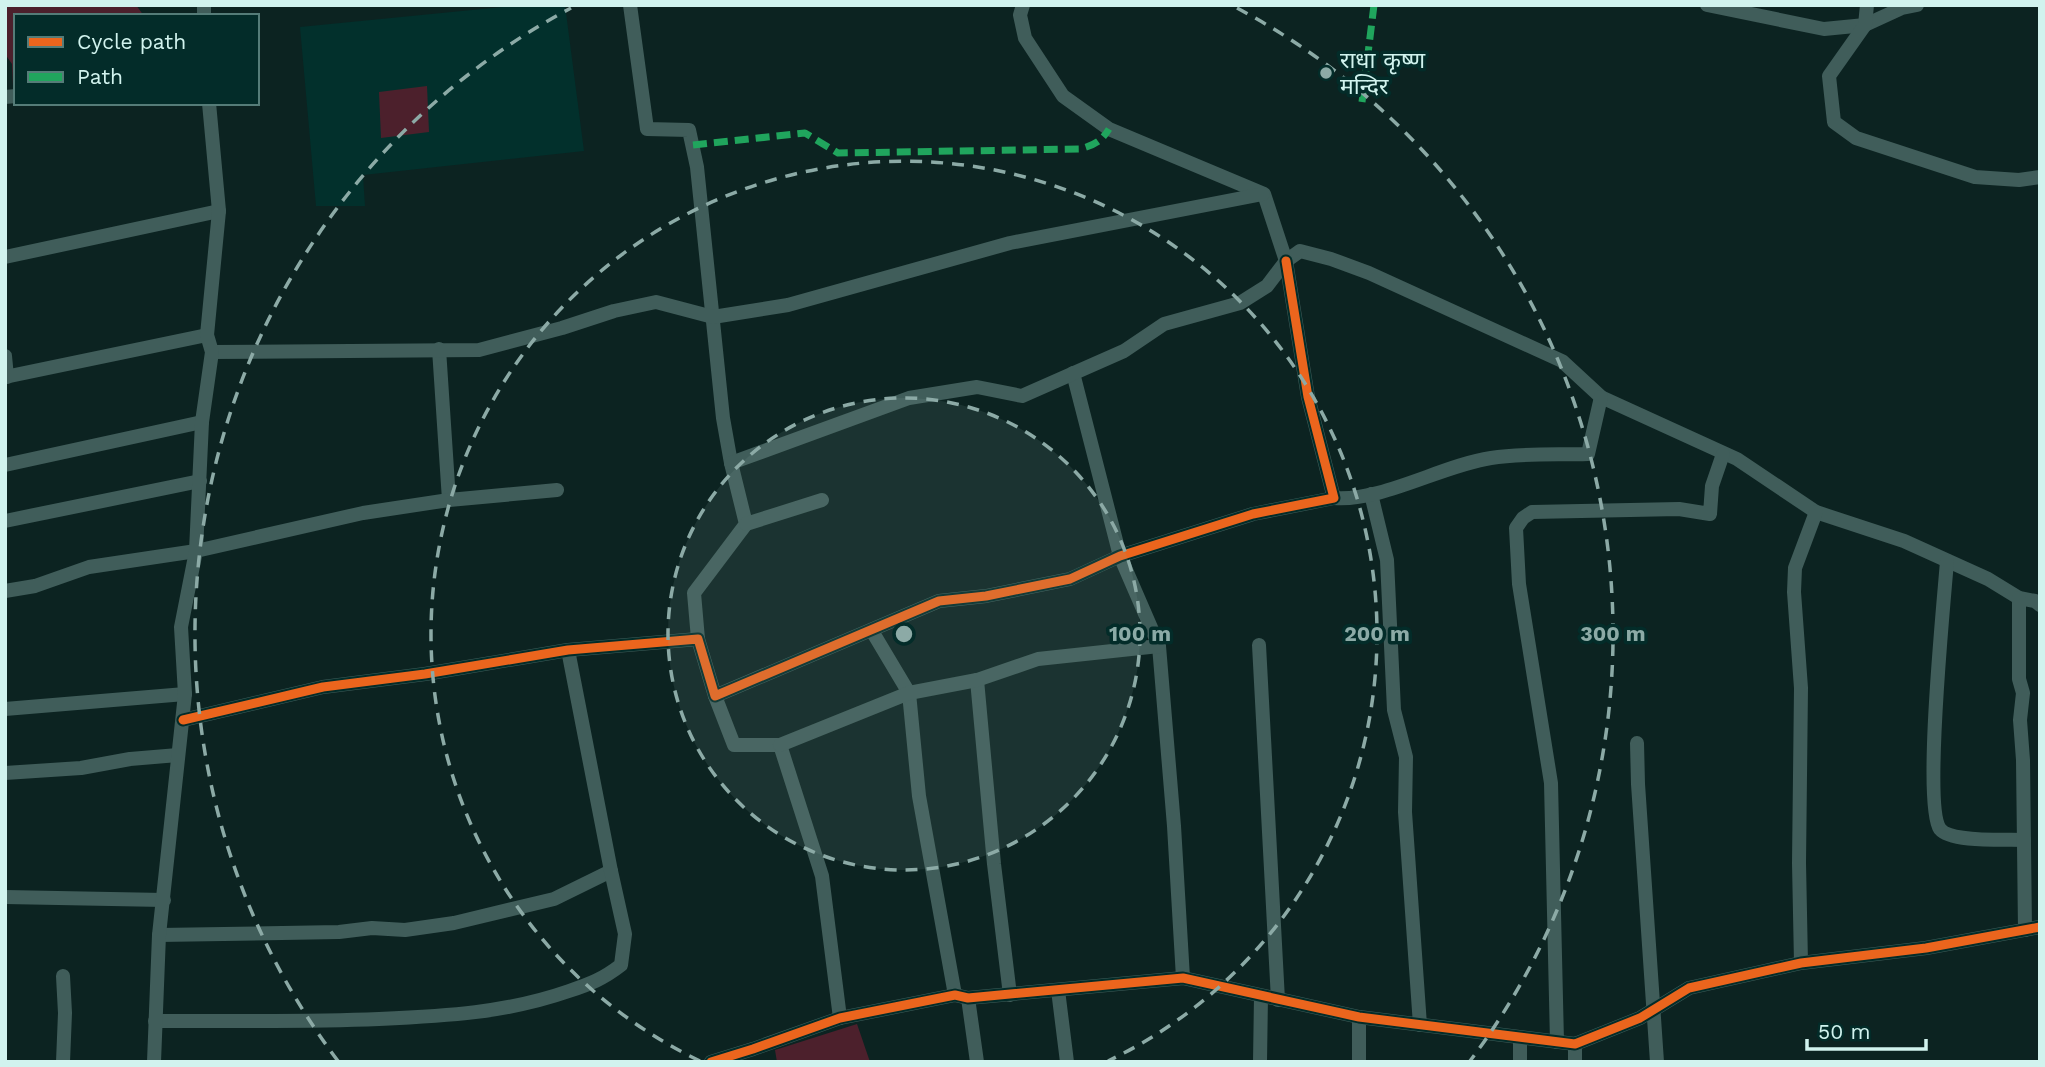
<svg xmlns="http://www.w3.org/2000/svg" width="2045" height="1067" font-family="'Work Sans','Noto Sans Devanagari',sans-serif">
<rect width="100%" height="100%" fill="#0c2321"/>
<path fill="#02302c" d="M522 5H565L584 151 363 175 365 206H316L300 27Z"/>
<g fill="#4c202c">
<path d="M5 5H136L144 16H16V86H13L12 64 5 54Z"/>
<path d="M427 86 429 132 381 138 379 92Z"/>
<path d="M857 1024 870 1062H777L775 1050Z"/>
</g>
<g fill="none" stroke-linecap="round" stroke-linejoin="round">
<g stroke="#405d5a" stroke-width="14">
<path d="M204 5V16"/>
<path d="M630 5 647 129 689 130 697 167 723 418 731 463 746 524 694 593 698 639"/>
<path d="M1023 5 1020 15 1025 38 1063 96 1109 129 1264 194 1286 261 1300 251 1331 259 1369 273 1562 361 1601 397 1737 459 1816 512 1904 541 1988 579 2019 598 2035 601 2040 605"/>
<path d="M1707 5 1824 29 1865 25 1902 8 1917 5"/>
<path d="M1867 5 1865 25 1829 76 1834 122 1856 138 1975 177 2019 180 2040 177"/>
<path d="M5 97 16 96"/>
<path d="M5 257 219 211"/>
<path d="M439 349 449 500"/>
<path d="M212 352 479 350 562 328 614 311 656 302 713 317 788 305 1010 243 1263 194"/>
<path d="M5 356 7 377"/>
<path d="M1073 373 1120 556 1159 646 1174 826 1183 978"/>
<path d="M5 377 207 335"/>
<path d="M731 463 909 398 977 387 1022 396 1124 351 1164 324 1240 303 1267 286 1286 261"/>
<path d="M5 465 202 422"/>
<path d="M1371 494 1387 560 1394 710 1406 757 1405 812 1420 1025"/>
<path d="M1334 498C1381 502 1443 465 1491 458 1522 453 1556 455 1588 454L1601 397"/>
<path d="M5 521 200 481"/>
<path d="M746 524 822 500"/>
<path d="M1947 561C1944 601 1923 806 1940 829 1951 843 2006 839 2024 840"/>
<path d="M5 591 35 586 89 567 196 551 363 513 449 500 557 490"/>
<path d="M2019 598V679L2023 693 2020 720 2023 760 2025 930"/>
<path d="M872 631 909 693 919 796 955 995"/>
<path d="M1259 645 1278 1000"/>
<path d="M977 680 994 864 1010 995"/>
<path d="M715 696 734 745H780L822 876 840 1018"/>
<path d="M5 709 185 694"/>
<path d="M183 720 323 687 425 674 568 650 698 639 715 696 939 601 986 596 1070 579 1120 556 1253 514 1334 498 1308 397 1286 261"/>
<path d="M1637 743 1638 784 1657 1062"/>
<path d="M780 745 909 693 977 680 1038 659 1159 646"/>
<path d="M5 773 81 768 130 759 178 755"/>
<path d="M5 897 164 900"/>
<path d="M159 935 339 932 372 928 405 930 454 923 554 899 611 871"/>
<path d="M1801 963 1799 863 1801 688 1794 592 1795 568 1816 512"/>
<path d="M1058 990 1067 1062"/>
<path d="M968 998 977 1062"/>
<path d="M1359 1017V1062"/>
<path d="M155 1021C230 1021 304 1022 379 1019 445 1016 506 1013 569 991 590 984 603 979 621 965L625 934 611 871 568 650"/>
<path d="M1557 1042 1551 783 1519 584 1516 528 1523 518 1532 512 1679 509 1710 514 1712 486 1723 454"/>
<path d="M1575 1044V1062"/>
<path d="M63 1062 65 1013 63 976"/>
<path d="M154 1062 159 935 185 694 181 627 196 551 202 422 212 352 207 335 219 211 209 103"/>
<path d="M711 1062 753 1049 840 1018 955 995 968 998 1183 978 1359 1017 1575 1044 1640 1018 1689 988 1801 963 1926 948 2040 927"/>
<path d="M1260 1062 1261 996"/>
<path d="M1520 1062V1038"/>
</g>
<g stroke="#20a55d" stroke-width="7" stroke-dasharray="14 7" stroke-linecap="butt">
<path d="M1362 102 1374 5"/>
<path d="M693 145 805 133 838 153 1080 149C1094 145 1101 142 1109 129"/>
</g>
<defs>
<g id="cycleway">
<path d="M183 720 323 687 425 674 568 650 698 639 715 696 939 601 986 596 1070 579 1120 556 1253 514 1334 498 1308 397 1286 261"/>
<path d="M711 1062 753 1049 840 1018 955 995 968 998 1183 978 1359 1017 1575 1044 1640 1018 1689 988 1801 963 1926 948 2040 927"/>
</g>
</defs>
<use href="#cycleway" stroke="#032c29" stroke-width="13"/>
<use href="#cycleway" stroke="#eb651d" stroke-width="9"/>
</g>
<circle cx="904" cy="634" r="236" fill="#8caaa6" fill-opacity=".12"/>
<g fill="none" stroke="#8caaa6" stroke-width="3.5" stroke-dasharray="12 9">
<circle cx="904" cy="634" r="236"/>
<path d="M700 1061A473 473 0 1 1 1108 1061"/>
<path d="M338 1061A709 709 0 0 1 571 8M1237 8A709 709 0 0 1 1470 1061"/>
</g>
<circle fill="#8caaa6" stroke="#032c29" stroke-width="2.5" cx="1326" cy="73" r="7"/>
<g text-anchor="middle" stroke-width="7" stroke-linejoin="round" paint-order="stroke">
<g font-size="23" fill="#d1f3ee" stroke="#032c29" text-anchor="start">
<text x="1340" y="68">राधा कृष्ण<tspan x="1340" dy="26">मन्दिर</tspan></text>
</g>
</g>
<circle cx="904" cy="634" r="10" fill="#8caaa6" stroke="#032c29" stroke-width="3.5"/>
<g font-size="21" text-anchor="middle" font-weight="bold" fill="#8caaa6" stroke="#032c29" stroke-width="7" stroke-linejoin="round" paint-order="stroke">
<text x="1140" y="641">100 m</text>
<text x="1377" y="641">200 m</text>
<text x="1613" y="641">300 m</text>
</g>
<rect width="2045" height="1067" fill="none" stroke="#d1f3ee" stroke-width="14"/>
<rect x="14" y="14" width="245" height="91" fill="#032c29" stroke="#557c78" stroke-width="2"/>
<rect x="28" y="37" width="35" height="10" fill="#eb651d" stroke="#557c78" stroke-width="2"/>
<text x="77" y="49" font-size="21" fill="#d1f3ee">Cycle path</text>
<rect x="28" y="72" width="35" height="10" fill="#20a55d" stroke="#557c78" stroke-width="2"/>
<text x="77" y="84" font-size="21" fill="#d1f3ee">Path</text>
<path d="M1807 1039v10h119v-10" fill="none" stroke="#d1f3ee" stroke-width="3.5"/>
<text x="1818" y="1039" font-size="21" fill="#d1f3ee" stroke="#032c29" stroke-width="5" paint-order="stroke">50 m</text>
</svg>
